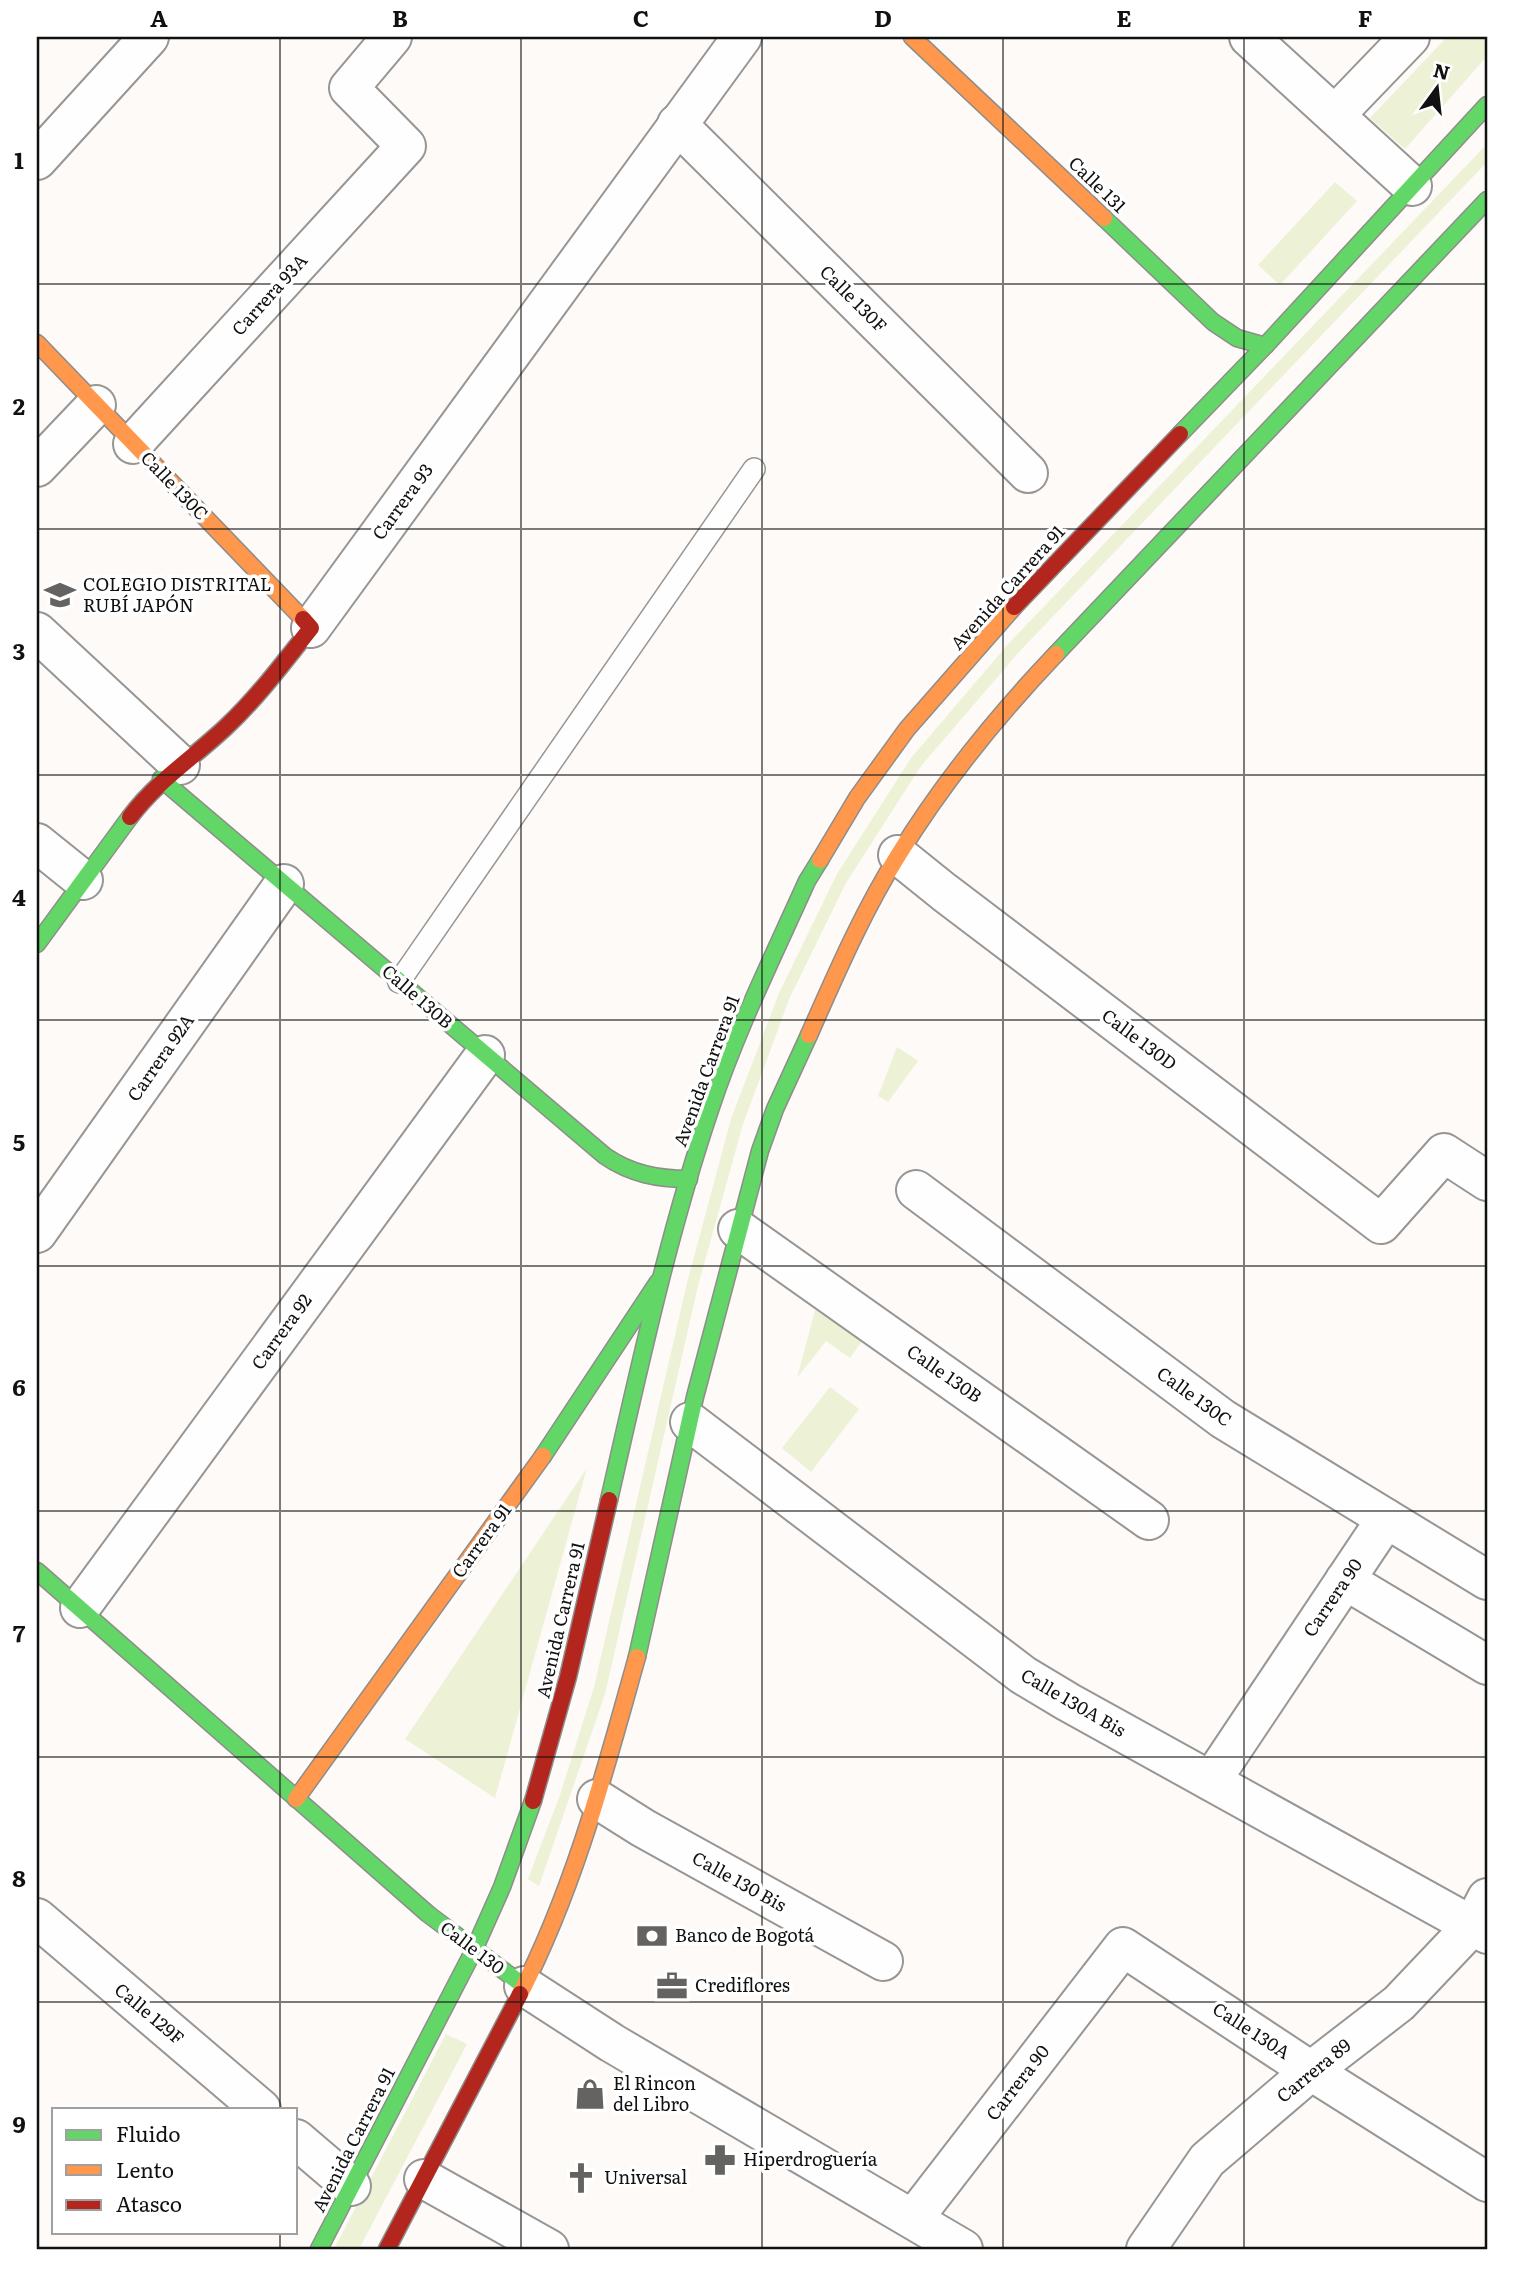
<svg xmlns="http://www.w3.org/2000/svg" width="1524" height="2286" font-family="Literata,serif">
<rect width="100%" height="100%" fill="#fdfaf7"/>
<g fill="#edf2d7">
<path d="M1447 37H1487V56L1405 149 1370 118Z"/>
<path d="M1487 144V162L1019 652 921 766 846 883 790 997 743 1124 698 1286 605 1694 539 1886 528 1879 560 1795 594 1687 687 1283 731 1119 779 993 837 874 911 758 1009 643Z"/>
<path d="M1335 182 1357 201 1280 285 1258 265Z"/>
<path d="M897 1047 918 1061 888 1102 878 1096Z"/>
<path d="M817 1303 864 1338 850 1358 826 1341 797 1378Z"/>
<path d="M830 1387 859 1409 811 1472 782 1448Z"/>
<path d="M587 1468 495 1798 405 1739Z"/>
<path d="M446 2034 467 2044 359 2249H334Z"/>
</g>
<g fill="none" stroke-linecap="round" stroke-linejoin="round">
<defs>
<path id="lane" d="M399 982 754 469"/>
<g id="street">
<path d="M1249 37 1412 186"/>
<path d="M1335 115 1410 37"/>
<path d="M677 124 1028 473"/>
<path d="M37 160 149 37"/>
<path d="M133 444 406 146 349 88 392 37"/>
<path d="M37 467 96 405"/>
<path d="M311 628 742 37"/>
<path d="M37 632 180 765"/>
<path d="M37 843 83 880"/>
<path d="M898 855 944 892 1381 1224 1444 1153 1487 1181"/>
<path d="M916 1190 1223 1419 1487 1580"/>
<path d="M738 1229 1149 1520"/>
<path d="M37 1233 284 884"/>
<path d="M690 1422 1023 1675 1068 1702 1487 1934"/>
<path d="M1345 1580 1487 1665"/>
<path d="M80 1608 485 1055"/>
<path d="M1211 1781 1386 1519"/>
<path d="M597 1799 643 1828 883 1961"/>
<path d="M37 1918 261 2109"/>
<path d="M524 1986 612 2043 963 2249"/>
<path d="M296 2139 351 2186"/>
<path d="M424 2179 549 2249"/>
<path d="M913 2219 1123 1947 1311 2071 1487 2182"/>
<path d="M1146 2249 1207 2160 1311 2071 1399 2003 1473 1925 1487 1898"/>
</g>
<g id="fast">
<path d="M1104 218 1213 322 1237 338 1265 346"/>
<path d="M1180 434 1265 346 1487 105"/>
<path d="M1056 654 1487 200"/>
<path d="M161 779 605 1156C631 1174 658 1179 689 1179"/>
<path d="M37 944 130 817"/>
<path d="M543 1456 658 1282"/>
<path d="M609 1500C639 1369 667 1238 710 1110 736 1031 773 957 807 881L820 860"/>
<path d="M37 1571 428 1914 524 1986"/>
<path d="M637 1657 695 1397 760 1151 775 1109 809 1035"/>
<path d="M319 2249 474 1950 502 1887 533 1801"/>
</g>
<g id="slow">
<path d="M912 37 1104 218"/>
<path d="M37 343 303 619"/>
<path d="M820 860 857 798 907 729 1014 607"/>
<path d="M809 1035C836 974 863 911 899 854 944 781 997 716 1056 654"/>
<path d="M296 1799 543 1456"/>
<path d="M520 1994C575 1887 605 1771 637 1657"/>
</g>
<g id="jam">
<path d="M1014 607 1180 434"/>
<path d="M130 817C157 781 193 758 226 727 257 698 284 662 311 628L303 619"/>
<path d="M533 1801 568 1677 609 1500"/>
<path d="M387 2249 520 1994"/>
</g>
</defs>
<use href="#lane" stroke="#979695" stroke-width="24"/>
<use href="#street" stroke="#979695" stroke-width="42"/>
<use href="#fast" stroke="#8e8d8b" stroke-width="19"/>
<use href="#slow" stroke="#8e8d8b" stroke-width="19"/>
<use href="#jam" stroke="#8e8d8b" stroke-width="19"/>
<use href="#lane" stroke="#fffefe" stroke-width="21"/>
<use href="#street" stroke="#fffefe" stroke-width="38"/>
<use href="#fast" stroke="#63d668" stroke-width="16"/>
<use href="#slow" stroke="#ff974d" stroke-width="16"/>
<use href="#jam" stroke="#b3261e" stroke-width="16"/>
</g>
<path fill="none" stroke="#111" stroke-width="2" stroke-opacity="0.55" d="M280 37V2109M521 37V2249M762 37V2249M1003 37V2249M1244 37V2249M37 284H1487M37 529H1487M37 775H1487M37 1020H1487M37 1266H1487M37 1511H1487M37 1757H1487M37 2002H1487M280 2232V2249"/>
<defs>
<symbol id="school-bare" viewBox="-9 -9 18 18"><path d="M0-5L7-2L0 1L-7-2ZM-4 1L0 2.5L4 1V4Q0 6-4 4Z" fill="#646362" stroke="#fff" stroke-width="2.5" paint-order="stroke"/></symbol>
<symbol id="bank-bare" viewBox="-9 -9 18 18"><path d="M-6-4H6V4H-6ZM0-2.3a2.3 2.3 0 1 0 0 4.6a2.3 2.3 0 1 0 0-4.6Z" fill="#646362" stroke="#fff" stroke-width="2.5" paint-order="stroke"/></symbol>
<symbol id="office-bare" viewBox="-9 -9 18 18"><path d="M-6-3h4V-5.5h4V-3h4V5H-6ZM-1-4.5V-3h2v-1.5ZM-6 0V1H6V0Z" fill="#646362" stroke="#fff" stroke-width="2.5" paint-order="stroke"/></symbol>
<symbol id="shop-bare" viewBox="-9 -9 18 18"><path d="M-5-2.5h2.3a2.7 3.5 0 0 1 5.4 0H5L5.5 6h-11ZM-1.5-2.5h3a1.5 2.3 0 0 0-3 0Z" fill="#646362" stroke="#fff" stroke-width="2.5" paint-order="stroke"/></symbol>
<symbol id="pharmacy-bare" viewBox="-9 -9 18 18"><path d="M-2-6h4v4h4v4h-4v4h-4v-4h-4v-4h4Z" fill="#646362" stroke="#fff" stroke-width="2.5" paint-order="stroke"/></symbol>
<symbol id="church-bare" viewBox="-9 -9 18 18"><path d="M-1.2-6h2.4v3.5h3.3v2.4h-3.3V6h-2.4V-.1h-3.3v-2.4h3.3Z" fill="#646362" stroke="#fff" stroke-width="2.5" paint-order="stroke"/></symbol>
</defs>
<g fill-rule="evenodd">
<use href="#school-bare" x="38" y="573" width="44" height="44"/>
<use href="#bank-bare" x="630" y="1914" width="44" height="44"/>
<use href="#office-bare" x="650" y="1964" width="44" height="44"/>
<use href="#shop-bare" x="568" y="2072" width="44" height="44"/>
<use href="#pharmacy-bare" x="698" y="2138" width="44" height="44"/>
<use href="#church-bare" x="559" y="2156" width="44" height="44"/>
</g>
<g text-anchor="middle" stroke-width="7" stroke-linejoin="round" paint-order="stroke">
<g font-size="18" fill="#111" stroke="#fff">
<text transform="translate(1097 185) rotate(44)" y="6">Calle 131</text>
<text transform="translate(270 295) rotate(-48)" y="6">Carrera 93A</text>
<text transform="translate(853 299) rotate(45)" y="6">Calle 130F</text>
<text transform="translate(174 486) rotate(46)" y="6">Calle 130C</text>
<text transform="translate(403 502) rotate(-54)" y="6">Carrera 93</text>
<text transform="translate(1008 588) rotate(-48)" y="6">Avenida Carrera 91</text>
<text transform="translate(417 997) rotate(41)" y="6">Calle 130B</text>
<text transform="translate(1139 1040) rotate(37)" y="6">Calle 130D</text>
<text transform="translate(161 1058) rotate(-55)" y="6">Carrera 92A</text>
<text transform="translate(707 1071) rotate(-70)" y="6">Avenida Carrera 91</text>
<text transform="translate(282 1332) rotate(-54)" y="6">Carrera 92</text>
<text transform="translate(944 1374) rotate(35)" y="6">Calle 130B</text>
<text transform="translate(1194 1397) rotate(36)" y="6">Calle 130C</text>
<text transform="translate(482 1541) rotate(-54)" y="6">Carrera 91</text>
<text transform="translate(1333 1598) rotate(-56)" y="6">Carrera 90</text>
<text transform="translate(561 1620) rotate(-77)" y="6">Avenida Carrera 91</text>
<text transform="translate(1073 1703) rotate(30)" y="6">Calle 130A Bis</text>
<text transform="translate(739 1882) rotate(29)" y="6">Calle 130 Bis</text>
<text transform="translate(472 1948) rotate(37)" y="6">Calle 130</text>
<text transform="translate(149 2014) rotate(40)" y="6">Calle 129F</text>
<text transform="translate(1251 2031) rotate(33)" y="6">Calle 130A</text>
<text transform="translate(1314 2071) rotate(-39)" y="6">Carrera 89</text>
<text transform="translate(1018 2083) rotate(-52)" y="6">Carrera 90</text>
<text transform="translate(354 2140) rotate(-63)" y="6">Avenida Carrera 91</text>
</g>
<g font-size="18" fill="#111" stroke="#fff" text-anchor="start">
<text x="83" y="591">COLEGIO DISTRITAL<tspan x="83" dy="21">RUBÍ JAPÓN</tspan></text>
<text x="675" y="1942">Banco de Bogotá</text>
<text x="695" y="1992">Crediflores</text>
<text x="613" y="2090">El Rincon<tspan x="613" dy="21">del Libro</tspan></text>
<text x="743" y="2166">Hiperdroguería</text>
<text x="604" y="2184">Universal</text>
</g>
</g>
<rect width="1524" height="2286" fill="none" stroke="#ffffff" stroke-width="77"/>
<rect x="52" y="2108" width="245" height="126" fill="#ffffff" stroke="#a0a0a0" stroke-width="2"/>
<rect x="66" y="2130" width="35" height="10" fill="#63d668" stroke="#a0a0a0" stroke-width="2"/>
<text x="116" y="2142" font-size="21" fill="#111111">Fluido</text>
<rect x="66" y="2165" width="35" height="10" fill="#ff974d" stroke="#a0a0a0" stroke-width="2"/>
<text x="116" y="2178" font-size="21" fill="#111111">Lento</text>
<rect x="66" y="2200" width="35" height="10" fill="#b3261e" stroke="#a0a0a0" stroke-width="2"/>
<text x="116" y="2212" font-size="21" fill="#111111">Atasco</text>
<g transform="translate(1437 88) rotate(15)" stroke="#ffffff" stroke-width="5" paint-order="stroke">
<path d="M0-5L12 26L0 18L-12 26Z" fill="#111111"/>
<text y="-10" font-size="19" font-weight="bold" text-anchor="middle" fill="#111111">N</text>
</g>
<rect x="38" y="38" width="1448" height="2210" fill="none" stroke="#111" stroke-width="2.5"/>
<g font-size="23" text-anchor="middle" font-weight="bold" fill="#111">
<text x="159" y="27">A</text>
<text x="400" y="27">B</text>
<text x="641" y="27">C</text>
<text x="883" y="27">D</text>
<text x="1124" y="27">E</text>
<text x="1365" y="27">F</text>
<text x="19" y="169">1</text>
<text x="19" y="415">2</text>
<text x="19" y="660">3</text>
<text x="19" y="906">4</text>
<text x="19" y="1151">5</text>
<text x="19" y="1396">6</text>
<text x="19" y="1642">7</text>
<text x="19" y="1887">8</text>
<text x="19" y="2133">9</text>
</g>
</svg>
